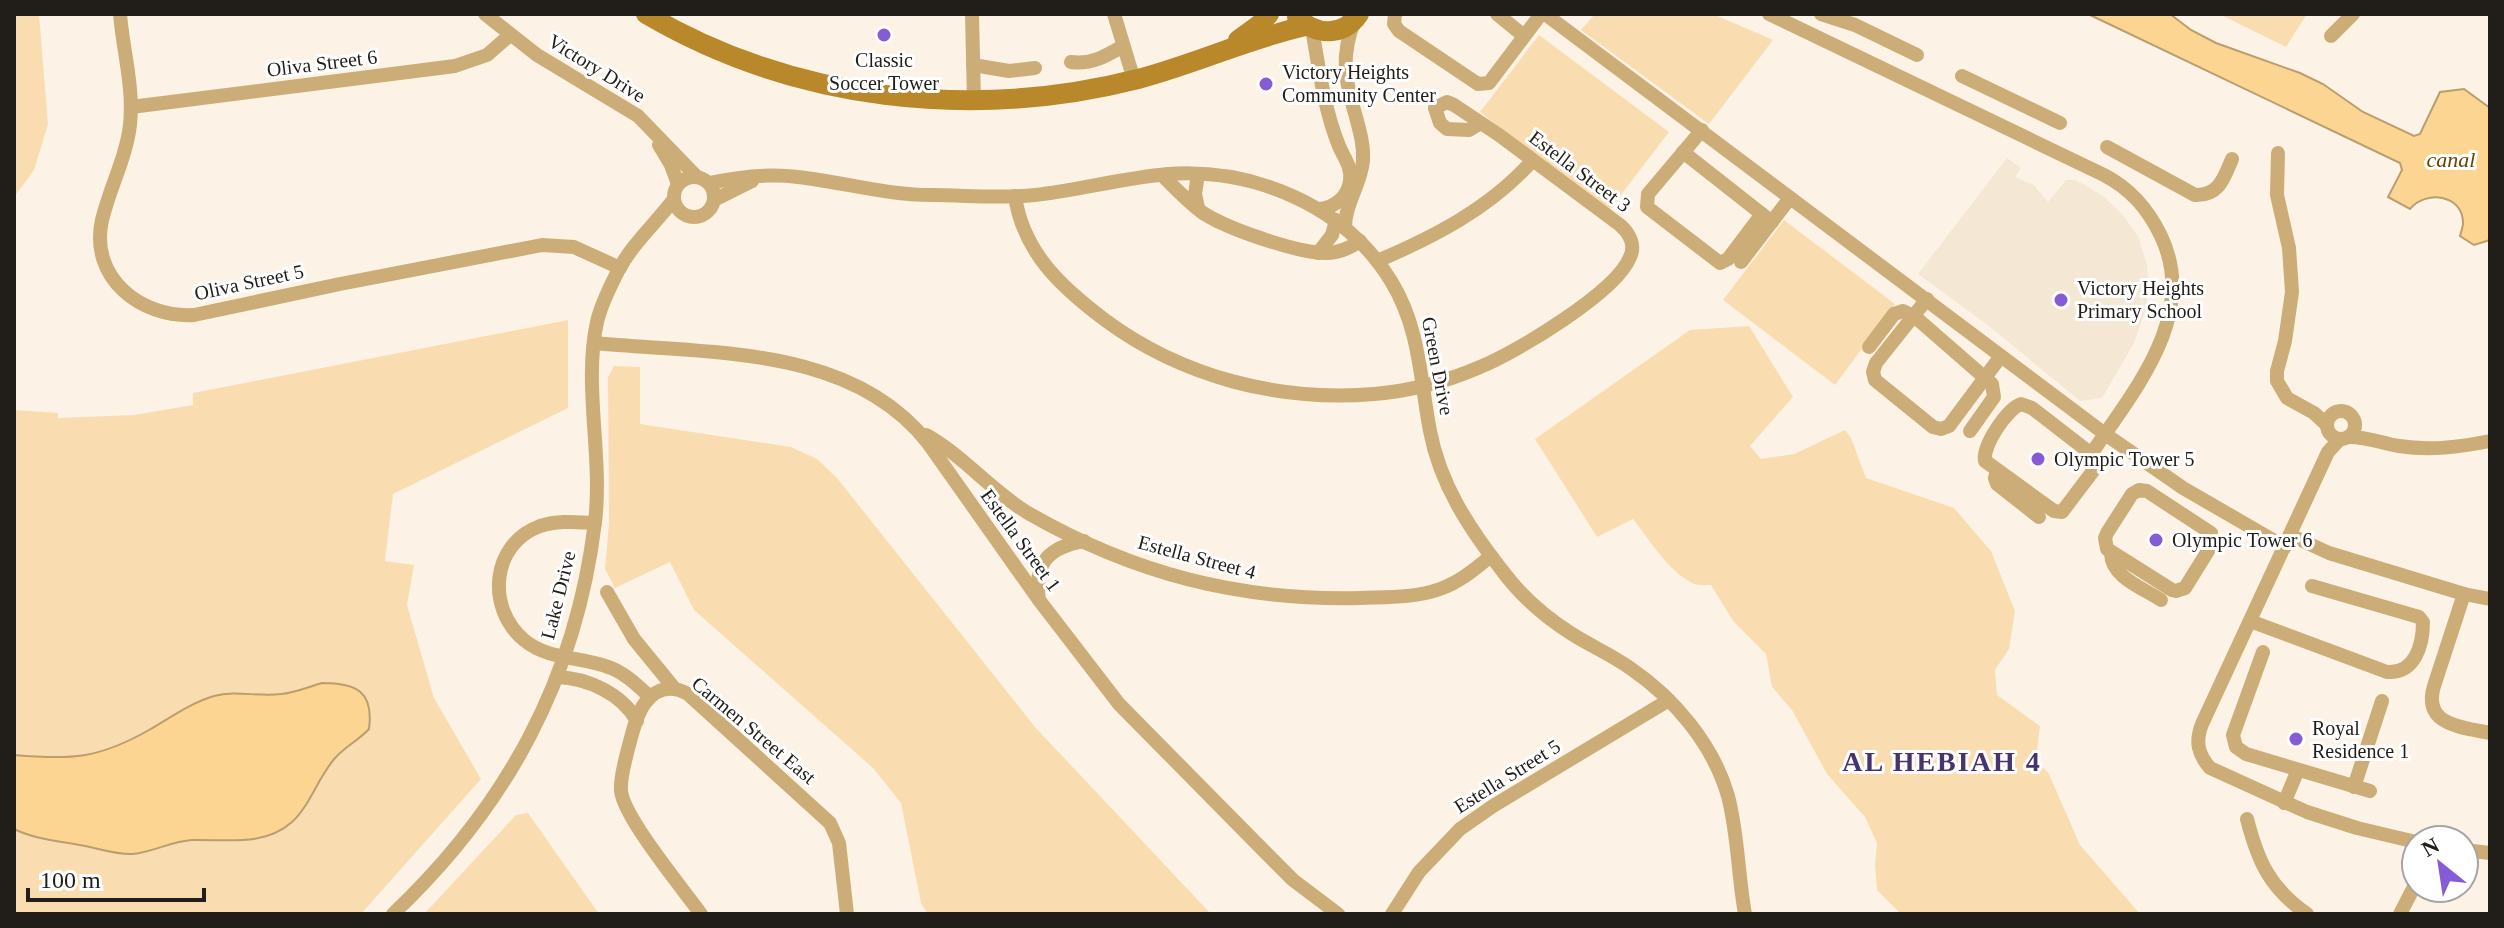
<svg xmlns="http://www.w3.org/2000/svg" width="2504" height="928" font-family="Georgia,serif">
<rect width="100%" height="100%" fill="#fcf3e6"/>
<path fill="#f4e7d4" d="M2007 158 2021 168 2015 177 2034 185 2048 202 2066 180H2075L2085 185 2103 196 2122 214 2138 236 2147 265 2149 289 2145 311 2134 343 2102 398 2080 401 1989 326 1918 274Z"/>
<g fill="#f9ddb0">
<path d="M14 14H39L48 124 34 170 14 197Z"/>
<path d="M1595 14H1713L1773 40 1709 124 1581 30Z"/>
<path d="M2219 14H2307L2286 47Z"/>
<path d="M1539 35 1669 132 1607 213 1480 112Z"/>
<path d="M1784 220 1895 304 1835 385 1723 300Z"/>
<path d="M568 320V408L393 494 385 561 414 565 407 605 434 698 481 779 361 914H14V410L58 413V418L134 415 193 405V393Z"/>
<path d="M1749 326 1793 397 1750 446 1761 459 1794 454 1845 430 1851 438 1866 478 1954 508 1991 551 2015 611 2009 649 1995 670 1997 695 2040 726 2036 759 2049 774 2080 845 2140 914H1901L1877 890 1875 865 1877 843 1865 817 1827 774 1792 710 1772 687 1766 654 1733 621 1711 585C1705 585 1698 586 1692 583 1669 572 1648 538 1633 519L1597 537 1535 439 1690 330Z"/>
<path d="M614 366 640 367V424L791 447 817 459 837 478 1035 727 1211 914H928L921 903 901 803 873 768 694 610 670 562 615 588 605 569 609 523 608 377Z"/>
<path d="M528 813 599 914H424L516 815Z"/>
</g>
<g fill="#fcd593" stroke="#ba9e6e" stroke-width="2">
<path d="M2088 14H2170L2191 30 2216 43 2300 73 2323 84 2363 112 2414 136 2420 134 2440 92 2464 89 2490 108V240L2474 245 2460 236C2461 232 2463 227 2463 223 2463 194 2425 190 2410 209L2388 197 2402 170 2400 163Z"/>
<path d="M322 683C356 683 374 691 369 729 359 740 346 746 336 757 319 775 310 806 292 822 264 847 226 839 192 840 172 841 153 852 133 854 117 855 101 849 85 846 60 841 37 840 14 829V755C71 760 98 759 149 730 170 718 190 703 214 696 236 690 258 697 281 694 294 693 308 687 322 683Z"/>
</g>
<g fill="none" stroke-linecap="round" stroke-linejoin="round">
<g stroke="#cdad77" stroke-width="14">
<path d="M120 14C123 51 134 87 130 125 126 158 110 187 102 220 89 278 141 318 194 315L340 284 542 245 574 247 620 268"/>
<path d="M485 14 537 55 638 116 697 177"/>
<path d="M972 14 974 101"/>
<path d="M1114 14 1134 80"/>
<path d="M1395 14 1394 24 1399 31 1478 84 1489 83 1541 14"/>
<path d="M1497 14 1524 36"/>
<path d="M1545 14 2105 434 2183 488 2285 547"/>
<path d="M1769 14 2104 175C2131 189 2148 209 2161 236 2199 316 2134 390 2092 453"/>
<path d="M1821 14 1855 25 1917 55"/>
<path d="M1312 29C1319 68 1324 109 1339 146 1344 158 1352 167 1350 181 1348 197 1335 207 1320 209"/>
<path d="M2331 36 2353 14"/>
<path d="M1071 62C1091 65 1106 56 1123 46"/>
<path d="M973 65 1009 71 1035 68"/>
<path d="M1962 76 2060 123"/>
<path d="M131 107 455 66 487 55 510 35"/>
<path d="M1702 130 1648 194 1647 207 1720 263 1728 259 1762 214"/>
<path d="M659 145 671 165 678 184"/>
<path d="M2107 147 2195 195C2219 196 2224 178 2232 159"/>
<path d="M1683 152 1772 222"/>
<path d="M2278 153 2277 195 2289 248 2292 292 2285 341 2277 371V381L2287 398 2314 413 2326 424"/>
<path d="M1162 175C1175 188 1188 202 1203 213 1228 229 1297 253 1326 253 1339 253 1350 248 1360 241"/>
<circle cx="694" cy="197" r="20"/>
<path d="M709 183C738 177 769 173 798 177 842 182 886 195 931 195 965 195 1001 199 1035 195 1079 190 1123 178 1168 174 1255 168 1345 206 1391 281 1420 328 1420 379 1430 431 1440 484 1469 528 1501 569 1520 595 1545 617 1572 634 1591 646 1612 655 1630 668 1674 698 1713 744 1728 796 1738 834 1738 875 1745 914"/>
<path d="M1015 196C1023 252 1061 287 1105 320 1182 377 1279 402 1374 394 1409 391 1448 381 1480 367 1515 353 1617 292 1630 257 1636 245 1629 233 1620 225L1499 135 1454 105 1447 102 1435 108 1440 123 1447 129 1469 130 1479 124"/>
<path d="M714 200 752 181"/>
<path d="M1198 208 1195 194 1198 174"/>
<path d="M1345 227C1345 204 1361 184 1363 161 1364 146 1360 132 1356 117 1345 80 1340 56 1355 19"/>
<path d="M1318 253 1332 235 1336 220"/>
<path d="M1377 261C1434 237 1490 208 1532 161"/>
<path d="M1741 262 1790 198"/>
<path d="M1927 299 1876 363 1873 372 1875 380 1933 427 1941 429 1949 426 2001 356"/>
<path d="M594 343C706 354 851 344 928 443L1039 600 1119 704 1269 856 1293 880 1338 914"/>
<path d="M1869 347 1894 314 1903 311 1914 316 1992 384 1994 397 1970 431"/>
<path d="M2021 404 2032 408 2094 456 2096 464 2093 471 2062 512 2054 511 1985 461C1982 446 2007 409 2021 404Z"/>
<circle cx="2341" cy="425" r="14"/>
<path d="M926 435C964 456 991 491 1028 513 1134 574 1240 601 1361 598 1387 597 1415 598 1440 589 1460 582 1475 569 1491 556"/>
<path d="M2349 437C2368 437 2381 443 2399 446 2430 451 2460 447 2490 441"/>
<path d="M2340 439 2328 452 2202 724C2195 742 2198 754 2210 768L2307 812 2357 828 2416 842"/>
<path d="M1997 471 1995 478 1997 484 2039 517"/>
<path d="M2139 490 2147 491 2211 533V546L2185 588 2176 591 2172 590 2107 549 2105 538 2107 533 2132 494Z"/>
<path d="M595 523C576 522 558 520 540 526 491 544 486 608 524 640 549 661 583 656 611 668 626 674 638 686 650 697"/>
<path d="M2290 535 2329 553 2464 594 2490 599"/>
<path d="M2111 553C2111 577 2143 588 2161 600"/>
<path d="M607 592 634 639 674 688"/>
<path d="M2464 594 2434 686C2422 726 2463 727 2490 733"/>
<path d="M1039 600C1033 563 1049 547 1084 541"/>
<path d="M2250 621 2387 672C2415 674 2423 645 2423 622L2419 617 2312 586"/>
<path d="M2263 652 2233 735 2236 747 2246 754 2370 791"/>
<path d="M557 677C588 678 622 694 637 721"/>
<path d="M2354 787 2382 701"/>
<path d="M2284 803 2298 770"/>
<path d="M2247 819C2258 862 2270 888 2307 914"/>
<path d="M2464 850 2490 853"/>
<path d="M393 914C507 806 576 679 595 522 603 456 583 385 597 322 601 304 610 287 618 271 632 244 656 223 674 199"/>
<path d="M701 914C683 889 624 818 621 791 620 777 625 762 628 749 632 734 636 715 645 703 657 687 672 685 688 694L830 823 839 843 847 914"/>
<path d="M1392 914 1419 872 1460 829 1493 806 1669 700"/>
<path d="M2400 914 2416 883"/>
</g>
<g stroke="#b8882b" stroke-width="20">
<path d="M646 14C794 101 972 121 1138 79 1195 64 1248 39 1305 26"/>
<path d="M1297 17C1316 36 1343 37 1359 14"/>
<path d="M1238 40 1260 24 1269 14"/>
</g>
</g>
<g fill="#865cd6" stroke="#fff" stroke-width="3">
<circle cx="884" cy="35" r="8"/>
<circle cx="1266" cy="84" r="8"/>
<circle cx="2061" cy="300" r="8"/>
<circle cx="2038" cy="459" r="8"/>
<circle cx="2156" cy="540" r="8"/>
<circle cx="2296" cy="739" r="8"/>
</g>
<g text-anchor="middle" stroke-width="6" stroke-linejoin="round" paint-order="stroke">
<g font-size="20" fill="#211e19" stroke="#fff" text-anchor="start">
<text x="884" y="67" text-anchor="middle">Classic<tspan x="884" dy="23">Soccer Tower</tspan></text>
<text x="1282" y="79">Victory Heights<tspan x="1282" dy="23">Community Center</tspan></text>
<text x="2077" y="295">Victory Heights<tspan x="2077" dy="23">Primary School</tspan></text>
<text x="2054" y="466">Olympic Tower 5</text>
<text x="2172" y="547">Olympic Tower 6</text>
<text x="2312" y="735">Royal<tspan x="2312" dy="23">Residence 1</tspan></text>
</g>
<g font-size="20" fill="#211e19" stroke="#fff">
<text transform="translate(322 63) rotate(-7)" y="7">Oliva Street 6</text>
<text transform="translate(597 68) rotate(32)" y="7">Victory Drive</text>
<text transform="translate(1580 171) rotate(37)" y="7">Estella Street 3</text>
<text transform="translate(249 282) rotate(-12)" y="7">Oliva Street 5</text>
<text transform="translate(1438 366) rotate(79)" y="7">Green Drive</text>
<text transform="translate(1021 540) rotate(54)" y="7">Estella Street 1</text>
<text transform="translate(1197 557) rotate(15)" y="7">Estella Street 4</text>
<text transform="translate(558 595) rotate(-76)" y="7">Lake Drive</text>
<text transform="translate(754 730) rotate(40)" y="7">Carmen Street East</text>
<text transform="translate(1507 776) rotate(-32)" y="7">Estella Street 5</text>
</g>
<g font-size="22" font-style="italic" fill="#674700" stroke="#fff">
<text x="2451" y="167">canal</text>
</g>
<g font-size="28" font-weight="bold" letter-spacing="2" fill="#46336f" stroke="#fff">
<text x="1942" y="771">AL HEBIAH 4</text>
</g>
</g>
<rect width="2504" height="928" fill="none" stroke="#211e19" stroke-width="32"/>
<g transform="translate(2440 864) rotate(330)"><circle r="38" fill="#ffffff" stroke="#a6a5a3" stroke-width="2"/>
<path d="M0-6L14 30L0 20L-14 30Z" fill="#865cd6"/>
<text y="-12" font-size="22" font-weight="bold" text-anchor="middle" fill="#211e19">N</text>
</g>
<path d="M28 888v12h176v-12" fill="none" stroke="#211e19" stroke-width="4"/>
<text x="40" y="888" font-size="24" fill="#211e19" stroke="#ffffff" stroke-width="6" paint-order="stroke">100 m</text>
</svg>
